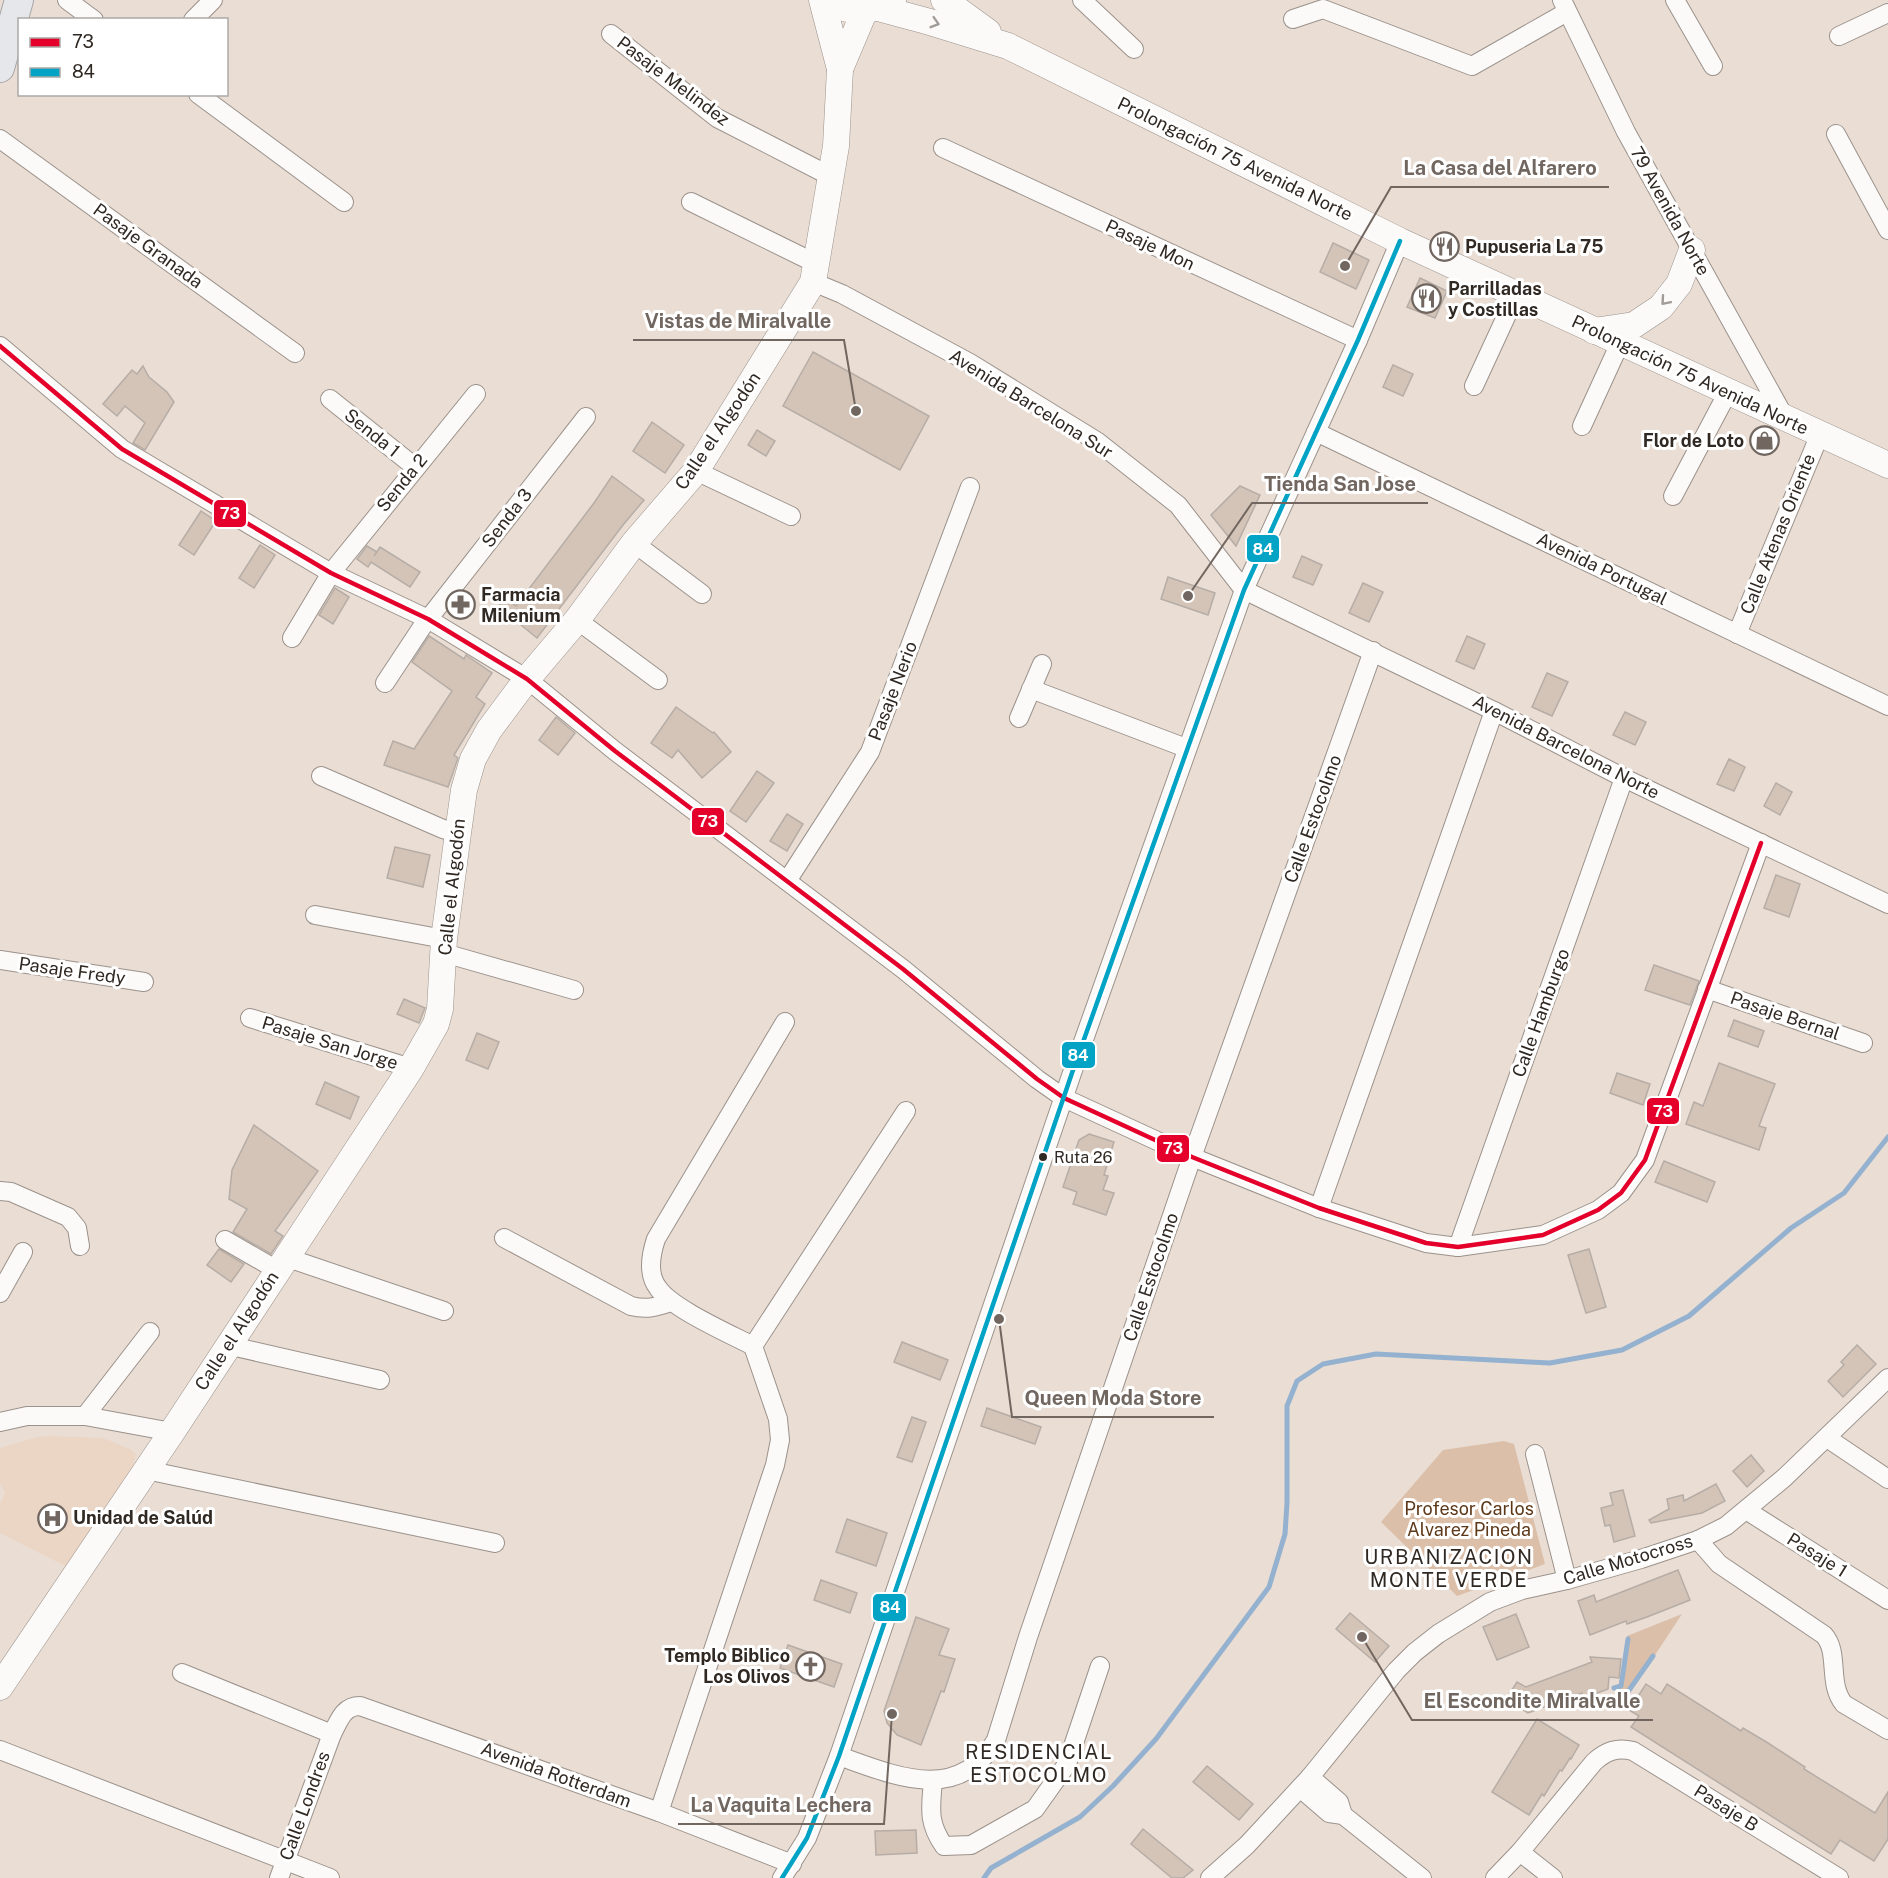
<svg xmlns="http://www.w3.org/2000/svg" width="1888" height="1878" font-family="'Public Sans',sans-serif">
<rect width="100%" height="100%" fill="#e9ddd4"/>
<path fill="#ebd6c6" d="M50 1436 103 1438 130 1449 136 1454 133 1468 73 1570 0 1533V1503L5 1493 0 1484V1448L37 1437Z"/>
<g fill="#dcbfa9">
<path d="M1504 1441 1514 1444 1545 1564 1457 1596 1381 1522 1443 1450Z"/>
<path d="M1682 1614 1622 1705 1613 1687 1620 1684 1627 1636Z"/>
</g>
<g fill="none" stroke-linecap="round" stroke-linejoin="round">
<g stroke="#94b1cf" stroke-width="5">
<path d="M1614 1688 1621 1686 1628 1639"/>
<path d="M1620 1703 1653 1656"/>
<path d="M984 1878 991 1868 1080 1817 1113 1786 1156 1739 1269 1587 1285 1534 1287 1503V1406L1297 1381 1323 1364 1376 1354 1550 1363 1622 1350 1689 1316 1791 1228 1844 1193 1888 1137"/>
</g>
</g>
<g fill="#d4c4b7" stroke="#b6ada6" stroke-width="1.5">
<path d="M1333 243 1369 260 1356 289 1320 272Z"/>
<path d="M1420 278 1447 291 1435 318 1407 307Z"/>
<path d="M813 352 929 416 900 470 783 406Z"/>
<path d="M1393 365 1413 374 1403 396 1383 387Z"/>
<path d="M143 366 149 377 167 392 174 402 145 450 133 443 145 423 125 406 117 416 103 404 132 370 137 374Z"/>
<path d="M652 422 684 445 665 473 633 451Z"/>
<path d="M757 430 775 441 766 456 748 445Z"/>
<path d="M612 476 644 500 623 525 537 638 515 620 512 624 497 608 505 597 516 606 594 503Z"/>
<path d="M1240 486 1260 495 1236 546 1211 515Z"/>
<path d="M201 511 216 521 194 555 179 545Z"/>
<path d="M260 545 275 555 254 588 239 578Z"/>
<path d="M367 546 377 552 374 556 380 547 420 572 410 587 371 562 368 567 357 559Z"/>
<path d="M1302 556 1322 565 1313 585 1293 577Z"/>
<path d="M1168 577 1215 593 1208 615 1161 599Z"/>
<path d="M1363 583 1383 592 1369 622 1349 613Z"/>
<path d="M335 588 349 597 333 624 319 615Z"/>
<path d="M462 594 472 600 463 614 452 607Z"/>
<path d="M429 636 464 659 466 655 492 673 476 697 485 704 454 755 458 758 448 787 384 765 393 741 414 749 452 691 412 662Z"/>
<path d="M1467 636 1485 644 1474 669 1456 661Z"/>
<path d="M1547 673 1568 682 1552 716 1532 707Z"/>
<path d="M676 707 713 733 714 732 731 752 702 778 678 750 672 758 651 743Z"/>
<path d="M1625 712 1646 722 1635 745 1613 735Z"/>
<path d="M556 717 575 733 558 755 539 740Z"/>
<path d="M1729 759 1745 767 1734 791 1717 784Z"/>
<path d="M757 771 774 783 746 822 730 811Z"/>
<path d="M1776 783 1792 792 1780 815 1764 806Z"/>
<path d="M787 814 803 824 787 851 770 841Z"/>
<path d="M395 847 430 855 423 887 387 878Z"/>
<path d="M1776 875 1800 884 1789 917 1764 908Z"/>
<path d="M1654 965 1699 981 1690 1005 1645 990Z"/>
<path d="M404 999 425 1008 419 1023 397 1014Z"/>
<path d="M1734 1020 1764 1031 1758 1047 1728 1036Z"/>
<path d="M477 1033 499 1042 488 1069 466 1060Z"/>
<path d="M1719 1063 1775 1084 1759 1126 1766 1128 1759 1150 1686 1124 1694 1102 1703 1106Z"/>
<path d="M1617 1073 1650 1084 1643 1105 1610 1093Z"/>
<path d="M325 1082 359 1097 350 1119 316 1104Z"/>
<path d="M254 1125 318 1171 275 1231 283 1236 271 1254 233 1232 247 1209 229 1199 232 1170Z"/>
<path d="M1089 1134 1114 1142 1104 1175 1108 1176 1103 1190 1114 1193 1106 1215 1073 1204 1077 1192 1063 1187 1079 1140Z"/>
<path d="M1664 1161 1715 1182 1707 1202 1655 1182Z"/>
<path d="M219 1249 244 1264 231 1282 207 1265Z"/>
<path d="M1589 1249 1606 1307 1586 1313 1568 1255Z"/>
<path d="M902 1342 948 1360 940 1380 894 1362Z"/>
<path d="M1857 1345 1876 1364 1843 1397 1828 1381 1844 1365 1841 1362Z"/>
<path d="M987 1408 1041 1427 1035 1444 981 1426Z"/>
<path d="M912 1417 926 1422 912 1462 897 1457Z"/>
<path d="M1751 1455 1764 1471 1747 1487 1733 1471Z"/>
<path d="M1716 1484 1725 1501 1702 1513 1651 1523 1649 1520 1669 1509 1667 1499 1683 1495 1684 1501Z"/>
<path d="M1623 1490 1635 1536 1614 1542 1610 1525 1605 1526 1601 1508 1613 1505 1610 1493Z"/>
<path d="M847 1519 887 1533 876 1566 836 1552Z"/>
<path d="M1678 1570 1690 1600 1647 1617 1627 1624 1626 1621 1590 1635 1578 1601 1594 1595 1596 1602Z"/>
<path d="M821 1580 857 1593 850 1613 814 1600Z"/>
<path d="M1350 1613 1389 1646 1375 1662 1336 1629Z"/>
<path d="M1516 1614 1529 1647 1497 1660 1483 1627Z"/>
<path d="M916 1617 949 1629 939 1655 955 1659 944 1692 941 1691 921 1745 897 1735 887 1723 884 1711Z"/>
<path d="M788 1645 842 1664 834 1687 780 1668Z"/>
<path d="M1590 1657 1621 1659 1619 1678 1609 1677 1608 1689 1584 1698 1582 1693 1528 1713 1506 1699 1517 1682 1526 1687 1592 1662Z"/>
<path d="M1646 1684 1661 1694 1667 1684 1741 1731 1743 1728 1768 1743 1805 1767 1804 1769 1875 1813 1888 1792V1839L1874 1861 1840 1840 1831 1854 1631 1727 1639 1716 1629 1710Z"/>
<path d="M1537 1719 1579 1745 1571 1759 1570 1758 1562 1771 1560 1770 1544 1796 1542 1794 1529 1815 1492 1792Z"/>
<path d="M1207 1766 1253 1804 1239 1820 1193 1782Z"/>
<path d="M1143 1829 1193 1870 1183 1878H1172L1131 1844Z"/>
<path d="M916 1830 917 1853 876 1855 875 1831Z"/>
</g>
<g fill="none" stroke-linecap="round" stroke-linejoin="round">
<defs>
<g id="street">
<path d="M67 0 94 20"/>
<path d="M1082 0 1134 49"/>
<path d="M1562 0 1626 132 1785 418"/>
<path d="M1675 0 1713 66"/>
<path d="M1293 19 1323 9 1472 66 1567 12"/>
<path d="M193 20 213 0"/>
<path d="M611 34 717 118 832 177"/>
<path d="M1839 36 1888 13"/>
<path d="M198 94 344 202"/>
<path d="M1836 134 1888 230"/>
<path d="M0 139 295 353"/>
<path d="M943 148 1358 340"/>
<path d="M691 202 817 264"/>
<path d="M813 282 842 294 970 363 1098 442 1178 505 1244 590 1494 711 1624 778 1888 904"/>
<path d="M0 346 122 449 331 573 428 619 527 679 615 751 903 969 1037 1079 1064 1098 1192 1157 1319 1208 1426 1243 1458 1247 1543 1235 1598 1210 1621 1193 1645 1160 1761 843"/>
<path d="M1474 386 1516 295"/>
<path d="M330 399 415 467"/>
<path d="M1582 426 1620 343"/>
<path d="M1316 432 1888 706"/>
<path d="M696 471 791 516"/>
<path d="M1673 496 1728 392"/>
<path d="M634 543 702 594"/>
<path d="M577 620 658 680"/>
<path d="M1737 634 1820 434"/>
<path d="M292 638 331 573 476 394"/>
<path d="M385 683 422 627 586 417"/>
<path d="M1031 689 1186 748"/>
<path d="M1019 718 1042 664"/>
<path d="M321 776 443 829 458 833"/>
<path d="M787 881 870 752 970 487"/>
<path d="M315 915 444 939"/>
<path d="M444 953 574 990"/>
<path d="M0 960 144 982"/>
<path d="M1707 989 1863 1043"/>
<path d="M250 1018 411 1068"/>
<path d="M0 1191 11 1192 68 1217 77 1228 80 1246"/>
<path d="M1319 1208 1494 711"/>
<path d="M504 1238 631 1306C647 1310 656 1307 671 1302"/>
<path d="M225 1240 277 1270"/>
<path d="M1458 1247 1624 778"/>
<path d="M285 1257 444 1311"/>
<path d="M0 1293 23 1252"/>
<path d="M227 1345 380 1380"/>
<path d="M753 1346 906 1111"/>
<path d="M85 1416 150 1332"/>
<path d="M0 1422 27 1416H85L172 1432"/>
<path d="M1827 1438 1888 1479"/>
<path d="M1535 1454 1567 1580"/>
<path d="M146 1470 495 1543"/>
<path d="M1746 1510 1888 1600"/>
<path d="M1698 1540 1719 1564 1824 1635C1840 1653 1827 1683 1844 1704L1888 1730"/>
<path d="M182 1673 332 1734"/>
<path d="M0 1750 330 1878"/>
<path d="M839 1756C893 1775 958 1805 996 1740L1028 1637 1192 1157 1373 651"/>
<path d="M1310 1777 1339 1802 1343 1815"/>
<path d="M933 1780C931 1807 927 1822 944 1846L971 1845 1035 1809 1067 1764 1100 1666"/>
<path d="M1300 1788 1329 1813 1343 1815 1422 1878"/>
<path d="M659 1812 775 1465 780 1440 778 1419 753 1346C730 1334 671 1308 658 1288 647 1274 651 1254 656 1239L785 1022"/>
<path d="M1520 1852 1553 1878"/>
<path d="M279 1878 332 1734C339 1721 343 1706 360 1706L659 1812 792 1864"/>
<path d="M782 1878 807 1838 839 1756 1072 1073 1244 590 1358 340 1400 241"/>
<path d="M1210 1878 1247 1845 1310 1777 1396 1671 1415 1652 1438 1634 1490 1602 1522 1590 1567 1580 1641 1559 1698 1540 1726 1526 1784 1478 1888 1378"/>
<path d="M1495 1878 1520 1852 1594 1762C1606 1751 1617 1747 1633 1751L1839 1878"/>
</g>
<g id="secondary">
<path d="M828 0C848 15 873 12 893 0"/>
<path d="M944 0 988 32"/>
<path d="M878 8 930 22 1008 46 1400 241 1888 465"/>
<path d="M840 69 865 10"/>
<path d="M1594 331 1634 325 1661 307 1679 284 1692 250"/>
<path d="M0 1687 172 1432 411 1068 436 1024 440 1009 444 939 458 833 464 790 473 759 489 730 527 679 577 620 634 543 696 471 813 282 836 146 840 69 822 0"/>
</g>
<path id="primary" d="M0 68 19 0"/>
</defs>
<use href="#street" stroke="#9b928b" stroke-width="20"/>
<use href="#secondary" stroke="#9b928b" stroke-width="27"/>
<use href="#primary" stroke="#a5a6a9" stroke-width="30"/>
<use href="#street" stroke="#fcfaf9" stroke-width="18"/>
<use href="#secondary" stroke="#fcfaf9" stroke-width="26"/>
<use href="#primary" stroke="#e6e7ea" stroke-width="28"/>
<defs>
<path id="bus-1" d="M0 346 122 449 331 573 428 619 527 679 615 751 903 969 1037 1079 1064 1098 1192 1157 1319 1208 1426 1243 1458 1247 1543 1235 1598 1210 1621 1193 1645 1160 1761 843"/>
<path id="bus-2" d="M782 1878 807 1838 839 1756 1072 1073 1244 590 1358 340 1400 241"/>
</defs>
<use href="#bus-1" stroke="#fff" stroke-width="9"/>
<use href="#bus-2" stroke="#fff" stroke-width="9"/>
<use href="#bus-1" stroke="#e4002b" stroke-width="4.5"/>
<use href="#bus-2" stroke="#02a3c5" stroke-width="4.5"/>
</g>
<defs><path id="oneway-chevron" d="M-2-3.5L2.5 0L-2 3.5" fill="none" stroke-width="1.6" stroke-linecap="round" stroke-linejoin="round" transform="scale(1.5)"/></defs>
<g stroke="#a09c98">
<use href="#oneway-chevron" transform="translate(935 23) rotate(17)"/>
<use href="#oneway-chevron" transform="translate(1665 301) rotate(131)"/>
</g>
<defs>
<symbol id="restaurant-ring" viewBox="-11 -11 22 22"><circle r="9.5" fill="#fff" stroke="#716760" stroke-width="1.5"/><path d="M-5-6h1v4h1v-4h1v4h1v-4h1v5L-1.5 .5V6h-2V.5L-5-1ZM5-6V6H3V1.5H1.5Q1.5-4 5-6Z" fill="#716760"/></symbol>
<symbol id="shop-ring" viewBox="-11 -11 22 22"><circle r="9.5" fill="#fff" stroke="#716760" stroke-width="1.5"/><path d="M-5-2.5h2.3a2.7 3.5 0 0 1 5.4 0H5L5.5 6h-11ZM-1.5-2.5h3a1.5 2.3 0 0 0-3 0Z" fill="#716760"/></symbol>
<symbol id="pharmacy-ring" viewBox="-11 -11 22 22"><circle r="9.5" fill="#fff" stroke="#716760" stroke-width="1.5"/><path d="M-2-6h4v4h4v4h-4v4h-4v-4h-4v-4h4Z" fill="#716760"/></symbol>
<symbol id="hospital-ring" viewBox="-11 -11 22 22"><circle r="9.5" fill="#fff" stroke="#716760" stroke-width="1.5"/><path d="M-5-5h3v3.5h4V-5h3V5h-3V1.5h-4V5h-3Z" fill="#716760"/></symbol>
<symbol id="church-ring" viewBox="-11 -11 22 22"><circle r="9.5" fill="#fff" stroke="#716760" stroke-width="1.5"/><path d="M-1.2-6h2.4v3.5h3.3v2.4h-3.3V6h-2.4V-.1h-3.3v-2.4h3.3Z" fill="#716760"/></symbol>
</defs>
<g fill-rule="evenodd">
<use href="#restaurant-ring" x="1428" y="230" width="33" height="33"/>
<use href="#restaurant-ring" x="1410" y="282" width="33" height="33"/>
<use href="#shop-ring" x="1748" y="424" width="33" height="33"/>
<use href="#pharmacy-ring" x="444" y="588" width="33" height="33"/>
<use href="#hospital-ring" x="36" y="1502" width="33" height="33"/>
<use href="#church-ring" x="794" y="1650" width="33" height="33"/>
</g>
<circle fill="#302822" stroke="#fff" stroke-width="2" cx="1043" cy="1157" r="5"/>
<g text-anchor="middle" stroke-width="6" stroke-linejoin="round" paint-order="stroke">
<g font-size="16" fill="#302822" stroke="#fff" text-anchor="start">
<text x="1054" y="1163">Ruta 26</text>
</g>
<g font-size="18" fill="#302822" stroke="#fff">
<text transform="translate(673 81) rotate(37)" y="6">Pasaje Melindez</text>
<text transform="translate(1235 159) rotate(26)" y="6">Prolongación 75 Avenida Norte</text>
<text transform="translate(1670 211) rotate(61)" y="6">79 Avenida Norte</text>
<text transform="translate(1150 245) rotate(25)" y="6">Pasaje Mon</text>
<text transform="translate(148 246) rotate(36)" y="6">Pasaje Granada</text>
<text transform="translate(1690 375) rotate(25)" y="6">Prolongación 75 Avenida Norte</text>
<text transform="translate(1031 404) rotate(32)" y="6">Avenida Barcelona Sur</text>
<text transform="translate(718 431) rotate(-56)" y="6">Calle el Algodón</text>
<text transform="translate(372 433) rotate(39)" y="6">Senda 1</text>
<text transform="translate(402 483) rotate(-51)" y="6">Senda 2</text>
<text transform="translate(507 518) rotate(-52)" y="6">Senda 3</text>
<text transform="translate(1778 534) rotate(-68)" y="6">Calle Atenas Oriente</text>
<text transform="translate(1602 569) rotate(26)" y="6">Avenida Portugal</text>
<text transform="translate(893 691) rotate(-69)" y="6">Pasaje Nerio</text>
<text transform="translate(1566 747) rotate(27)" y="6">Avenida Barcelona Norte</text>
<text transform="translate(1313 819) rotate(-70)" y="6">Calle Estocolmo</text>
<text transform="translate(452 887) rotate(-84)" y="6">Calle el Algodón</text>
<text transform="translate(72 971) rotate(8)" y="6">Pasaje Fredy</text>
<text transform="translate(1541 1013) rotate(-70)" y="6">Calle Hamburgo</text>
<text transform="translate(1785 1016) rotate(19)" y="6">Pasaje Bernal</text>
<text transform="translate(330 1043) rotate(17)" y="6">Pasaje San Jorge</text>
<text transform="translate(1151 1277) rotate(-71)" y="6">Calle Estocolmo</text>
<text transform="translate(237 1331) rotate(-57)" y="6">Calle el Algodón</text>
<text transform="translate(1817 1555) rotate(32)" y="6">Pasaje 1</text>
<text transform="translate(1628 1560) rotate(-17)" y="6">Calle Motocross</text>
<text transform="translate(556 1775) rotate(20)" y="6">Avenida Rotterdam</text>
<text transform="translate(305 1806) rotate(-70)" y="6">Calle Londres</text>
<text transform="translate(1726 1808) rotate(32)" y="6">Pasaje B</text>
</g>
<g font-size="18" font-weight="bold" fill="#302822" stroke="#fff" text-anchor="start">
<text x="1465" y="253">Pupuseria La 75</text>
<text x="1448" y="295">Parrilladas<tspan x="1448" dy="21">y Costillas</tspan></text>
<text x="1744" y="447" text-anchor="end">Flor de Loto</text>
<text x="481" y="601">Farmacia<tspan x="481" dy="21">Milenium</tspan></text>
<text x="73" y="1524">Unidad de Salúd</text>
<text x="790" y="1662" text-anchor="end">Templo Biblico<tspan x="790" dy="21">Los Olivos</tspan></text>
</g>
<g font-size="18" fill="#5d3818" stroke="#fff">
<text x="1469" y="1515">Profesor Carlos<tspan x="1469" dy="21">Alvarez Pineda</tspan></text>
</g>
<g font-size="20" letter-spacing="1.5" fill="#302822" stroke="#fff">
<text x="1449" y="1564">URBANIZACION<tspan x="1449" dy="23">MONTE VERDE</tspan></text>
<text x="1039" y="1759">RESIDENCIAL<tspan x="1039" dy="23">ESTOCOLMO</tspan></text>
</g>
</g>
<path fill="none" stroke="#716760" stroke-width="2" d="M1345 266L1391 187H1609M856 411L844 340H633M1188 596L1252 503H1428M999 1319L1012 1417H1214M1362 1637L1412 1720H1653M892 1714L884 1824H678"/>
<g fill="#716760" stroke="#fff" stroke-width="2">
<circle cx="1345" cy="266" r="6"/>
<circle cx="856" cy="411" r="6"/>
<circle cx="1188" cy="596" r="6"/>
<circle cx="999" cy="1319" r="6"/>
<circle cx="1362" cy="1637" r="6"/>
<circle cx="892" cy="1714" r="6"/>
</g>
<g font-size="20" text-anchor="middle" font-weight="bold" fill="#716760" stroke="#fff" stroke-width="6" stroke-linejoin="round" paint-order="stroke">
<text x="1500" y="175">La Casa del Alfarero</text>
<text x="738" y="328">Vistas de Miralvalle</text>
<text x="1340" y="491">Tienda San Jose</text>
<text x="1113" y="1405">Queen Moda Store</text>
<text x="1532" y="1708">El Escondite Miralvalle</text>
<text x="781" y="1812">La Vaquita Lechera</text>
</g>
<g stroke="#fff" stroke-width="2">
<rect x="213" y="499" width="34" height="29" rx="6" fill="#e4002b"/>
<rect x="1246" y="534" width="34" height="29" rx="6" fill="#02a3c5"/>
<rect x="691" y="807" width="34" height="29" rx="6" fill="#e4002b"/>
<rect x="1061" y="1041" width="35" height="28" rx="6" fill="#02a3c5"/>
<rect x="1646" y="1097" width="34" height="28" rx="6" fill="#e4002b"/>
<rect x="1156" y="1134" width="34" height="29" rx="6" fill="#e4002b"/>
<rect x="872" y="1593" width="35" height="29" rx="6" fill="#02a3c5"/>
</g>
<g font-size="16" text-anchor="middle" font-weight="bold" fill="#fff">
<text x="230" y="519">73</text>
<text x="1263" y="555">84</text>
<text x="708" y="827">73</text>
<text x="1078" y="1061">84</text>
<text x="1663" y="1117">73</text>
<text x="1173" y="1154">73</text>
<text x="890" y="1613">84</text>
</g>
<rect x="18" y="18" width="210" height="78" fill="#ffffff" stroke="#aca9a7" stroke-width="1.5"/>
<rect x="30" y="38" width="30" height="9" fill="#e4002b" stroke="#aca9a7" stroke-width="1.5"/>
<text x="72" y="48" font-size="18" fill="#302822">73</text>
<rect x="30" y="68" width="30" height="9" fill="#02a3c5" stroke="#aca9a7" stroke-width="1.5"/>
<text x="72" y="78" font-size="18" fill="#302822">84</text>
</svg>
